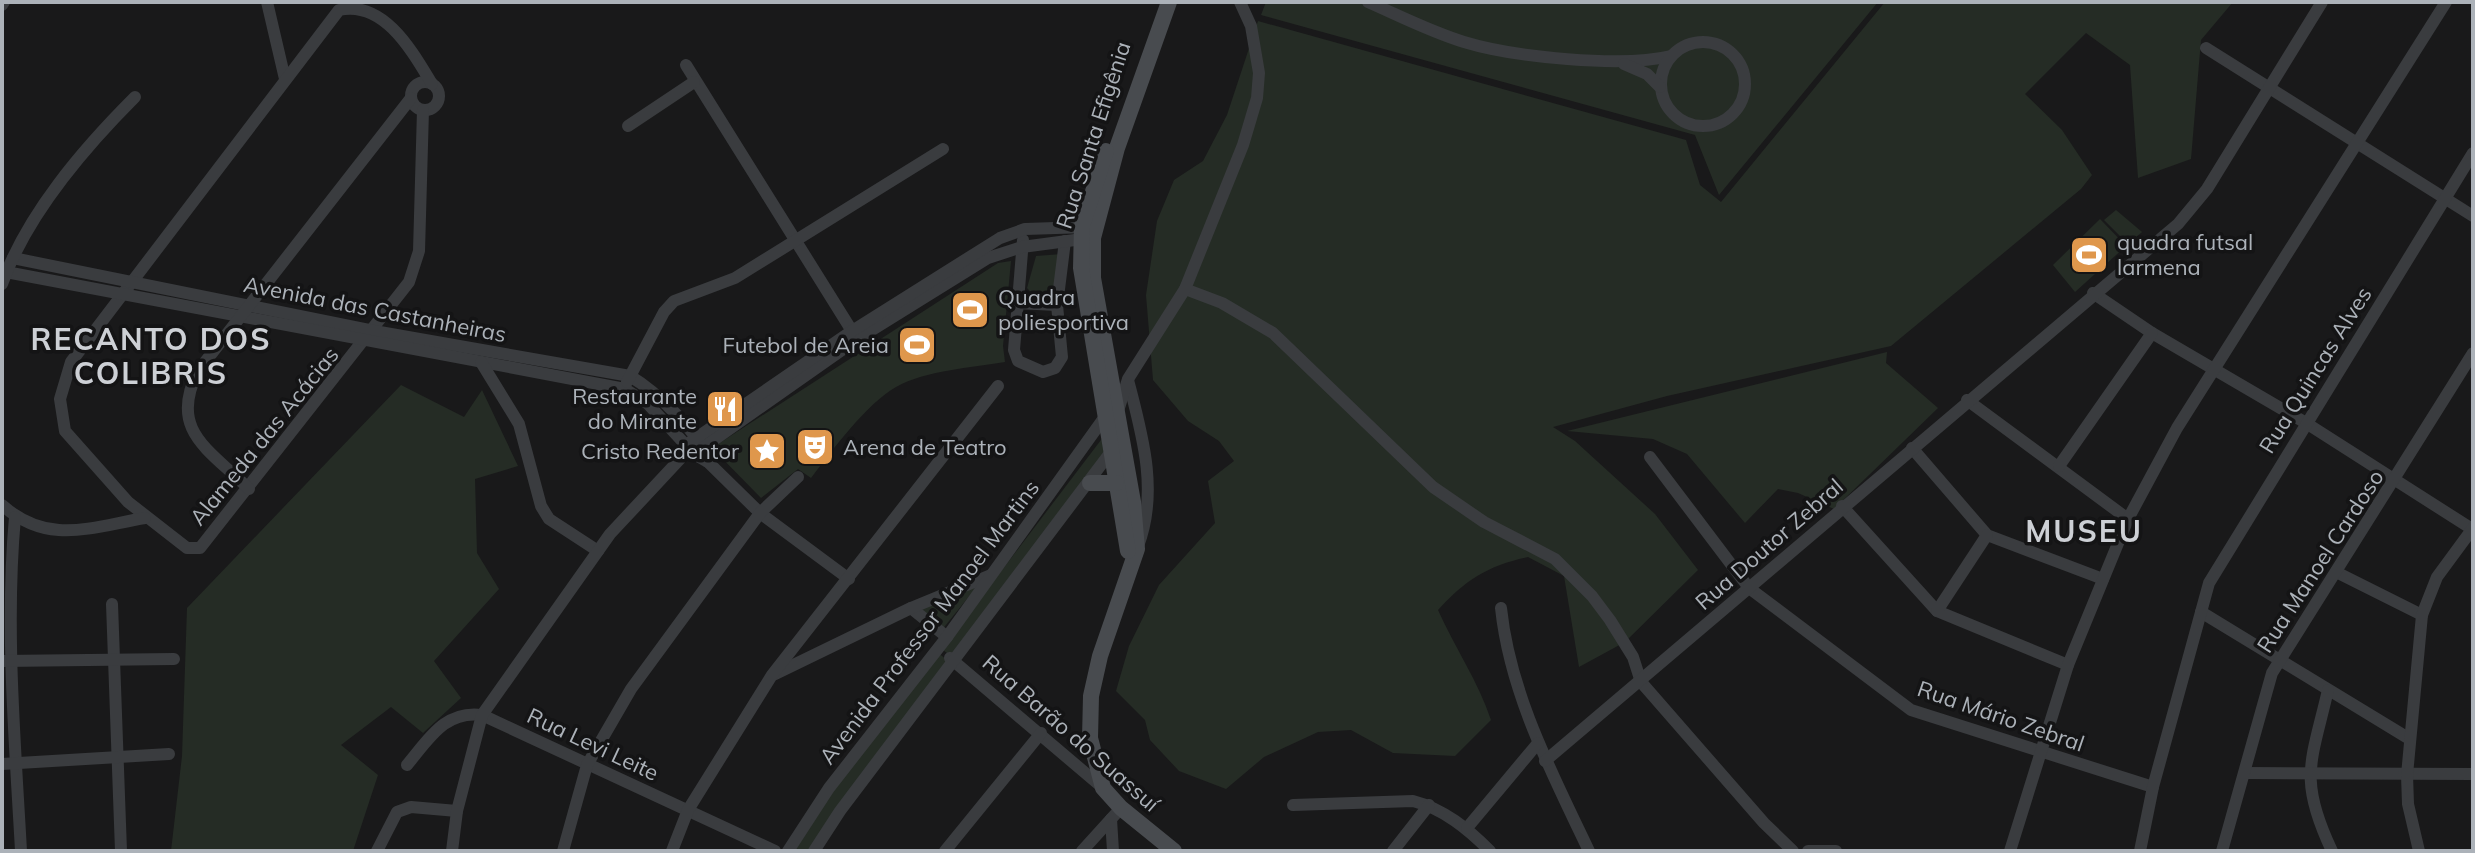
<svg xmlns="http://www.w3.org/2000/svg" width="2475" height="853" font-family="Mulish,sans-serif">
<rect width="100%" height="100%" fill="#19191a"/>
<g fill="#252c25">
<path d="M1266 2H1878L1719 195 1695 135 1261 15Z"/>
<path d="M1885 2H2233L2201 40 2191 159 2138 178 2130 65 2086 33 2025 94 2062 130 2092 175 2081 189 1891 346 1667 396 1553 427 1575 441 1655 514 1698 570 1625 642 1579 667 1564 576 1528 557C1489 565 1465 580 1438 610 1455 648 1478 681 1491 720L1455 756 1393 753 1351 730 1318 732 1264 757 1226 789 1179 771 1150 740 1145 720 1116 691 1129 646 1159 585 1215 523 1208 481 1234 461 1219 441 1188 421 1153 380 1146 295 1157 221 1174 180 1203 161 1227 115 1258 21 1686 140 1700 185 1721 202Z"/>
<path d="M2116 210 2142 232 2128 244 2104 220Z"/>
<path d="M2100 219 2126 246 2075 292 2053 265Z"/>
<path d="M1062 254 1053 298 1039 301 1027 288 1036 256Z"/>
<path d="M1011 261 1003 346 1005 362C971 368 926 370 896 387 866 404 832 451 811 478L798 469 761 498 712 448 998 263Z"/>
<path d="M1887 352 1886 363 1938 408 1834 509 1798 493 1778 489 1745 523 1687 454 1653 439 1567 431Z"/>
<path d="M401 385 464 417 482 390 518 466 475 479 477 553 499 589 434 661 461 698 423 733 391 707 341 745 378 775 353 851H171L182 756 187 608Z"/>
<path d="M1104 436 1107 451 954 659 942 649Z"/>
<path d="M979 584 941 631 922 609Z"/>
<path d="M936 651 948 661 816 851H793L817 809Z"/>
</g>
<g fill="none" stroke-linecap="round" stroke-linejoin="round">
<g stroke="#3a3c3f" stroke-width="12">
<path d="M267 2 285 79"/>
<path d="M1368 2C1400 16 1431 32 1464 42 1513 57 1622 68 1671 56"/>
<path d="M2 5 4 2"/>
<circle cx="1703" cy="84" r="42"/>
<path d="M2206 48 2473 216"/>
<path d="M1624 64 1647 74 1660 87"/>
<path d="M686 65 852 331"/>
<circle cx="425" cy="96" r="14"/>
<path d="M423 110 419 251 409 282 200 548H187L128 502 65 431 60 399 71 362 339 10C384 0 412 51 432 84"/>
<path d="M628 126 694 82"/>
<path d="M1023 240 1014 350 1018 361 1043 372 1055 368 1062 357 1057 305 1065 241"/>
<path d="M13 258 374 331 630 376C655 391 701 433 708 462"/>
<path d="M6 272 625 389 648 404 694 454 708 462 760 513 849 579"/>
<path d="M2 284C27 214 83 149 135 97"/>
<path d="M1185 289 1222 303 1273 333 1433 487 1484 522 1555 559 1592 596 1610 620 1633 657 1641 682 1764 823 1793 851"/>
<path d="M2093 293 2152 333 2306 423 2472 529"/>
<path d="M1015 303 1057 305"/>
<path d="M481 362 519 424 541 506 549 519 598 551"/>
<path d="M1128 380C1142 434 1159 491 1138 546"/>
<path d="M627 382 664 312 674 301 735 278 943 149"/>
<path d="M1967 400 2128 519"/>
<path d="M1118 411 1128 379 1185 289 1243 145 1257 98 1259 73 1251 26 1240 2"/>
<path d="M1912 448 1987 535 2103 579"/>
<path d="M701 449 856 340 988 258 1022 247 1090 238"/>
<path d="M1650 457 1749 588 1911 710 2153 787"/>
<path d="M2059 466 2152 333"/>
<path d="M249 489C209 449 168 431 198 371L411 98"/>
<path d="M2 505C48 546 91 527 145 518"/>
<path d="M1842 506 1937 611 2068 665"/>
<path d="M15 517C5 627 15 741 21 851"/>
<path d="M2336 572 2422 615"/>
<path d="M112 604 121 851"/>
<path d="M911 608 947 637"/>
<path d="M1501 608C1510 694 1552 773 1589 851"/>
<path d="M1937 611 1987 535"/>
<path d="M2201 612 2408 738"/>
<path d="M950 658 1103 788"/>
<path d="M2 661 174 659"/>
<path d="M775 674 911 608 991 575"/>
<path d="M2328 690C2311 763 2298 779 2332 851"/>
<path d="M1545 761 2178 224 2207 189 2322 2"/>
<path d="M2 764 169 754"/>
<path d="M407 765C429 739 445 710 482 715L775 851"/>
<path d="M2245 773 2473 774"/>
<path d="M1293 805 1413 801C1444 809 1468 829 1490 851"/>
<path d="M1111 819 1113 851"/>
<path d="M1467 828 1538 743"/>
<path d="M377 851 397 812 411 807 457 811"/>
<path d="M452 851 457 811 482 715 610 534 680 459 686 445 852 331 1000 238 1025 229 1087 227"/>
<path d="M563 851 587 765 631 689 760 513 798 477"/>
<path d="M672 851 688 810 772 675 998 386"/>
<path d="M788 851 829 788 947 637 1104 418"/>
<path d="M814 851 840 811 1113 449"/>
<path d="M945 851 1041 733"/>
<path d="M1082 851 1121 808"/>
<path d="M1393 851 1429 805"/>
<path d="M1808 851H1836"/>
<path d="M2010 851 2068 665 2128 519 2177 428 2446 2"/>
<path d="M2140 851 2153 787 2209 583 2473 153"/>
<path d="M2222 851 2272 673 2473 353"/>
<path d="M2419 851 2408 804 2407 775 2422 615 2437 577 2473 528"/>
</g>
<g stroke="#484b4f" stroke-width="16">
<path d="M1169 2 1117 148 1093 238V278L1133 502 1137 549 1100 656 1091 696 1090 738 1103 788 1121 808 1174 851"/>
<path d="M1106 151 1082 226 1081 268 1128 551"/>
<path d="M1090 483H1116"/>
</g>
</g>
<defs>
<symbol id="stadium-square" viewBox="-11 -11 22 22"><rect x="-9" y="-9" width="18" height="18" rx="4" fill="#df974c" stroke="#141415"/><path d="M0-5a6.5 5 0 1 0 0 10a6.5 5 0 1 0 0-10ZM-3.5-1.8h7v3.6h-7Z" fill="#fff"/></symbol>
<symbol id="restaurant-square" viewBox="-11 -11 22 22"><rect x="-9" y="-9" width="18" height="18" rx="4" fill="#df974c" stroke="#141415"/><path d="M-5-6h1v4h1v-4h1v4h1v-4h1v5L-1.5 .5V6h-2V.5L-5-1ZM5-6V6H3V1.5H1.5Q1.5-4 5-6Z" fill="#fff"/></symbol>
<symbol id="theatre-square" viewBox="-11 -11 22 22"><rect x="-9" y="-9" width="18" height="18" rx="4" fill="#df974c" stroke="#141415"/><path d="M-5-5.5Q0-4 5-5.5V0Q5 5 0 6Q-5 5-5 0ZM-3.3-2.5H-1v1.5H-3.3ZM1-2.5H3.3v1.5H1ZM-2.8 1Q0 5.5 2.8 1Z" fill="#fff"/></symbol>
<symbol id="sight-square" viewBox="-11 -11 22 22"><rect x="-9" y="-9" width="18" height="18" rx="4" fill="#df974c" stroke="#141415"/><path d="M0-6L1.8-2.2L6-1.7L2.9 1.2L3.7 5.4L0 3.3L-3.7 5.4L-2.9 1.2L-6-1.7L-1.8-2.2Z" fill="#fff"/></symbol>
</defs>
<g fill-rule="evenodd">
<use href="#stadium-square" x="2067" y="233" width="44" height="44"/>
<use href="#stadium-square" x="948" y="288" width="44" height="44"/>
<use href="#stadium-square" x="895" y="323" width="44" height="44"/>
<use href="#restaurant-square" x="703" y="387" width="44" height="44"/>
<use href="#theatre-square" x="793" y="425" width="44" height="44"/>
<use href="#sight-square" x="745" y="429" width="44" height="44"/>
</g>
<g text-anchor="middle" stroke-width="7" stroke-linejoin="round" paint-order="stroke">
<g font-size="22" fill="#acb2b9" stroke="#141415">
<text transform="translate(1093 135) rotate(-72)" y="8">Rua Santa Efigênia</text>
<text transform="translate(375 309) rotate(11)" y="8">Avenida das Castanheiras</text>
<text transform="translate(2315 370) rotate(-58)" y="8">Rua Quincas Alves</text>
<text transform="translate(264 436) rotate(-51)" y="8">Alameda das Acácias</text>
<text transform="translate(1769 544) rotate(-41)" y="8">Rua Doutor Zebral</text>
<text transform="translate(2320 561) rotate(-57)" y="8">Rua Manoel Cardoso</text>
<text transform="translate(929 622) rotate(-53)" y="8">Avenida Professor Manoel Martins</text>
<text transform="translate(2001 716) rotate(19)" y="8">Rua Mário Zebral</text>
<text transform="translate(1071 733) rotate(41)" y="8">Rua Barão do Suassuí</text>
<text transform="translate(593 744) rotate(25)" y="8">Rua Levi Leite</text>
</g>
<g font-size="22" fill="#acb2b9" stroke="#141415" text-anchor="start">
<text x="2117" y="250">quadra futsal<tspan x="2117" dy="25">larmena</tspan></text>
<text x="998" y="305">Quadra<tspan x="998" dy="25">poliesportiva</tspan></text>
<text x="889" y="353" text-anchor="end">Futebol de Areia</text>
<text x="697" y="404" text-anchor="end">Restaurante<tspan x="697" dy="25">do Mirante</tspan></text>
<text x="843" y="455">Arena de Teatro</text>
<text x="739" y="459" text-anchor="end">Cristo Redentor</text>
</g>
<g font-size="30" font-weight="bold" letter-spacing="2" fill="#cdd0d5" stroke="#141415">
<text x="151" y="350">RECANTO DOS<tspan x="151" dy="34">COLIBRIS</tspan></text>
<text x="2084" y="542">MUSEU</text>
</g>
</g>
<rect width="2475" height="853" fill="none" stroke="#acb2b9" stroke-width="8"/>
</svg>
